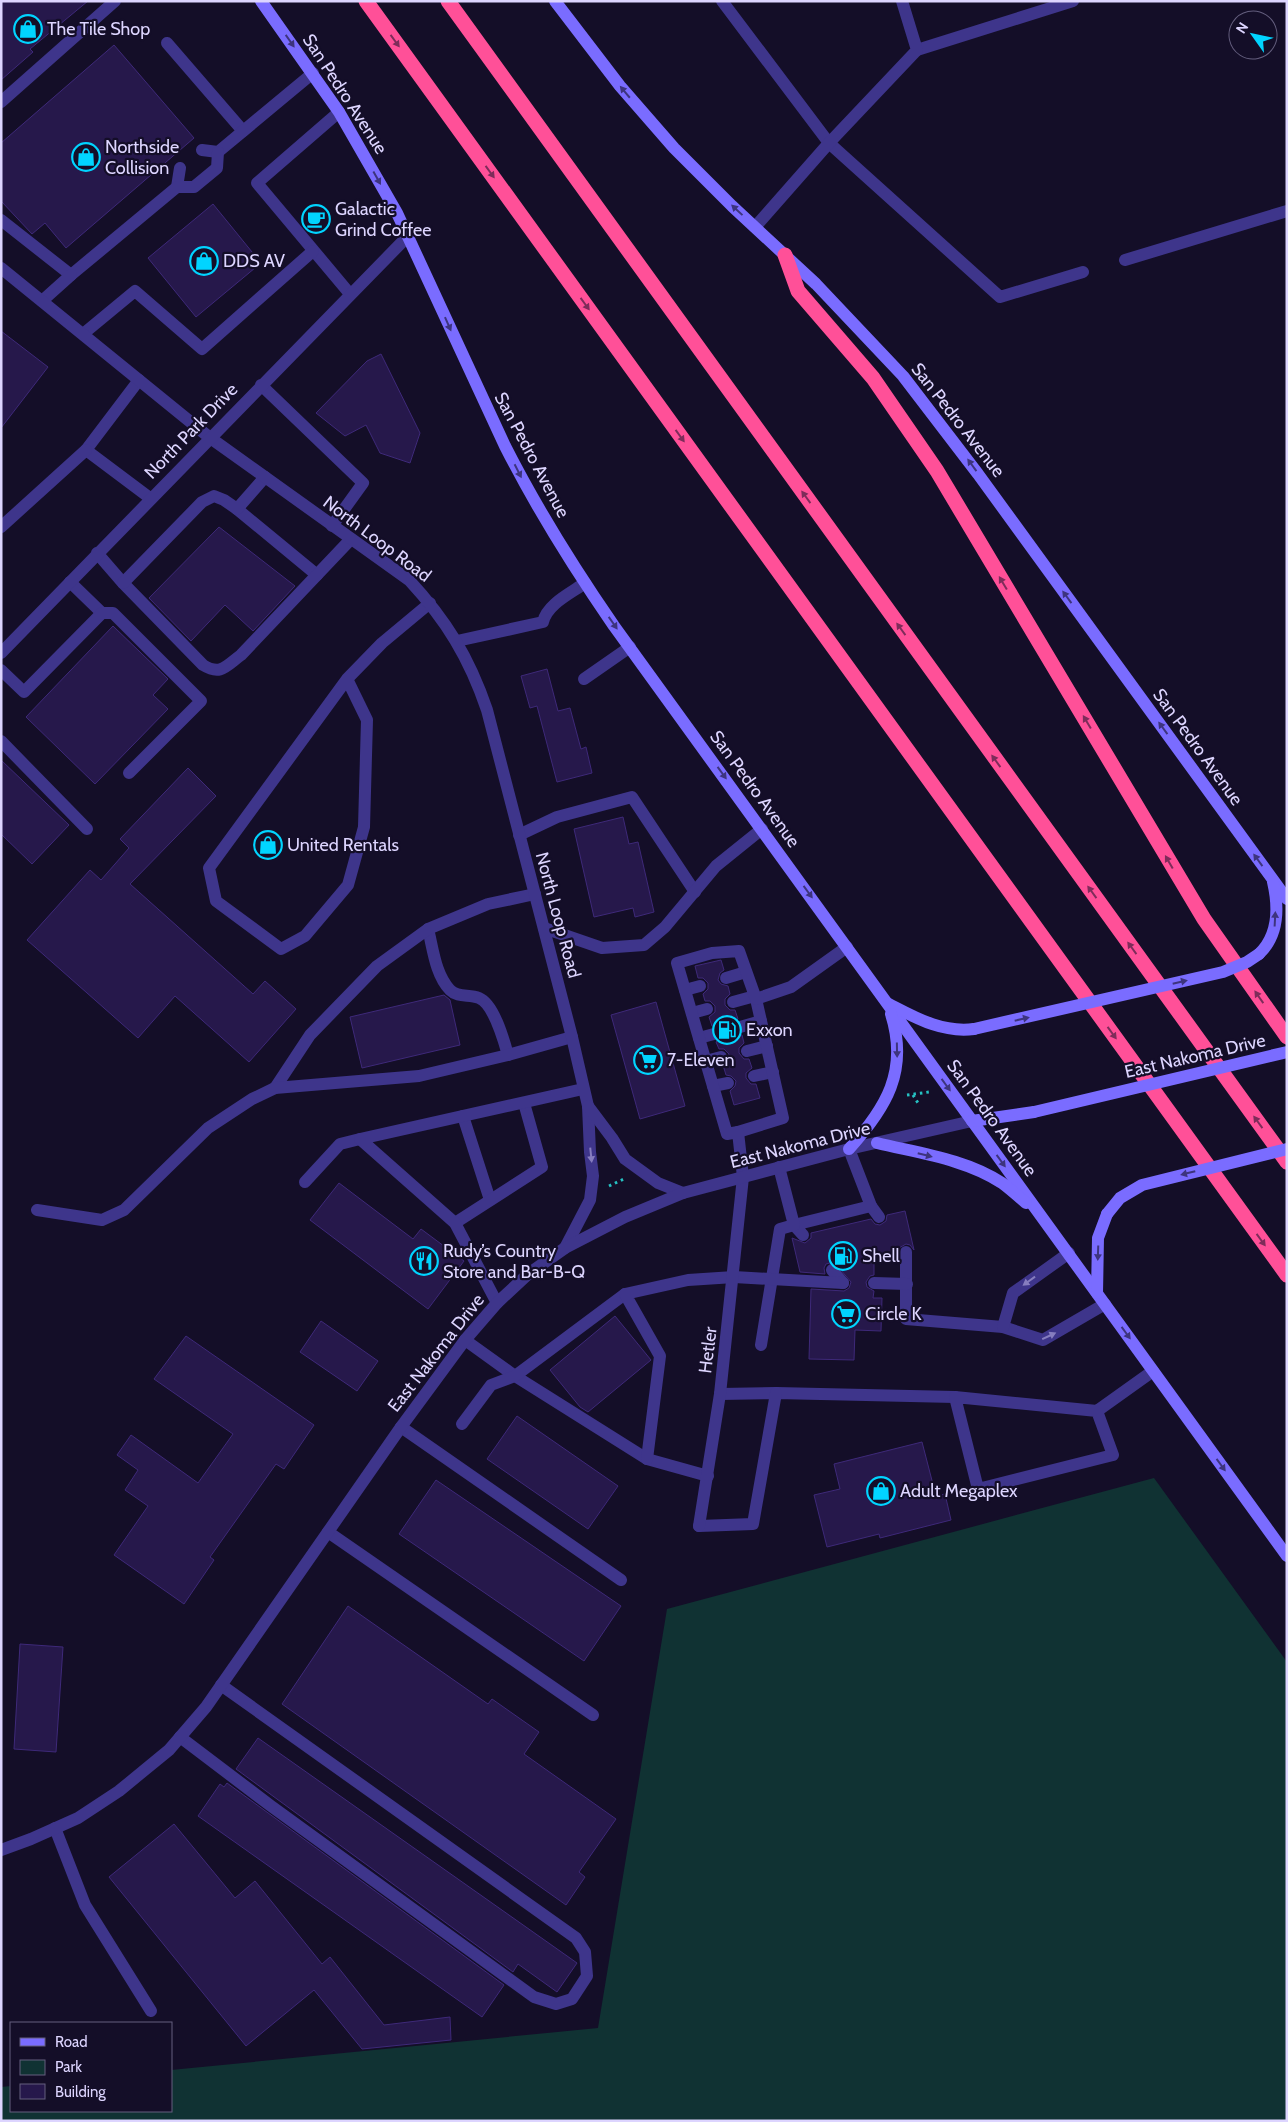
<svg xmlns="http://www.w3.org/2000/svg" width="1288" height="2122" font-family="Cabin,sans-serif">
<rect width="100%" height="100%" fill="#140e28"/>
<path fill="#103233" d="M1154 1478 1287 1662V2121H1V2087L11 2086V2111H171V2070L598 2028 667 1609Z"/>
<g fill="#26184b" stroke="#3e2979">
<path d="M1 1H88L30 49 33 52 1 80Z"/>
<path d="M114 45 194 138 66 248 45 223 32 234 1 201V143Z"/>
<path d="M213 204 261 263 196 317 148 258Z"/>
<path d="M1 331 48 367 1 428Z"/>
<path d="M381 354 420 433 410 463 380 453 366 425 345 436 316 413 367 361Z"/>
<path d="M219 527 295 586 253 631 225 605 191 641 149 598Z"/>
<path d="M113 626 168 679 153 695 168 709 95 784 26 717Z"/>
<path d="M547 669 558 711 570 708 581 749 586 747 592 773 557 782 537 706 530 708 521 676Z"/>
<path d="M1 760 69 825 32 864 1 834Z"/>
<path d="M188 768 216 796 130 884 253 994 265 981 296 1009 249 1062 175 996 138 1038 27 940 90 870 101 880 129 848 120 839Z"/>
<path d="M623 817 629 844 638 842 654 912 635 917 633 908 594 917 574 829Z"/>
<path d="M721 960 724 970 720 973 718 980 721 984 728 986 730 994 725 999V1005L730 1010H735L738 1019 734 1022 732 1029 735 1033 742 1035 744 1043 739 1048V1053L744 1059H749L752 1068 746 1073V1078L751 1084H756L760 1098 734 1105 730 1091 735 1086 736 1081 731 1076 726 1075 723 1065 729 1060V1054L724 1049H719L716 1042 722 1037V1031L717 1026H712L709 1017 715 1012V1006L710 1001H705L703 994 708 989V983L703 978H698L695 966Z"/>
<path d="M444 995 450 1000 460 1045 362 1068 350 1017Z"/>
<path d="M656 1002 685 1106 640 1119 611 1015Z"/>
<path d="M339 1183 413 1239 421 1229 464 1261 428 1309 310 1220Z"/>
<path d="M905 1211 914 1250 910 1245 906 1244 899 1248 898 1254 874 1260V1275L870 1276 866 1282 867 1287 874 1291 873 1298H882L881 1331 855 1330 854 1360 809 1359 811 1289 844 1291 849 1288 851 1282 834 1262 826 1264 824 1268 825 1274 800 1272 792 1238 805 1243 811 1238V1233L871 1219 875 1224 880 1225 886 1221 887 1215Z"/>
<path d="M615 1316 651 1360 588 1412 580 1407 550 1370Z"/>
<path d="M321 1321 378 1361 357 1391 300 1352Z"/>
<path d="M186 1336 314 1425 284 1469 276 1464 210 1557 214 1560 184 1604 114 1555 148 1506 125 1490 138 1470 117 1455 131 1435 198 1483 233 1434 154 1379Z"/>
<path d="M517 1416 618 1486 588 1529 487 1459Z"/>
<path d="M922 1442 936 1496 945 1494 951 1520 880 1538 879 1534 827 1547 814 1495 840 1489 834 1464Z"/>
<path d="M436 1480 621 1606 584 1661 399 1534Z"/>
<path d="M348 1606 488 1704 492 1699 539 1732 524 1754 616 1819 579 1872 585 1877 566 1905 282 1704Z"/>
<path d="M20 1644 63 1647 56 1752 14 1749Z"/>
<path d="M258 1738 577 1963 557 1992 518 1964 513 1972 236 1769Z"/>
<path d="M227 1783 504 1985 482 2017 198 1816 220 1784 224 1787Z"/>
<path d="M174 1824 235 1898 255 1881 322 1964 330 1957 384 2025 450 2017 451 2040 362 2049 314 1990 246 2046 109 1877Z"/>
</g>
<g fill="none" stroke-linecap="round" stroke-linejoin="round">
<g stroke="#26c1c2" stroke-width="3" stroke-dasharray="2.5 4" stroke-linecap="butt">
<path d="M907 1095 929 1092"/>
<path d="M913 1095 918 1103"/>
<path d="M609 1186 624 1179"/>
</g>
<g stroke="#3e358b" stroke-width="12">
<path d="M722 1 829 143 1000 297 1083 272"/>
<path d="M167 43 243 131"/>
<path d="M917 50 1073 1"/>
<path d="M1 102 115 1"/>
<path d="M339 112 257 183 350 294"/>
<path d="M202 150 218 152 313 73"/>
<path d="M177 187 180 168"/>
<path d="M1 220 71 275 177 187H194L217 168 218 152"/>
<path d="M755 227 829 143 917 50 902 1"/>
<path d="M1125 260 1287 211"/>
<path d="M42 301 71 275"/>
<path d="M83 334 135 291 202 349 313 251"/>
<path d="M139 380 86 450 150 498"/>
<path d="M261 385 363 483 332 526"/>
<path d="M237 509 317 575"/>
<path d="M1 527 86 450"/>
<path d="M97 553 123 583 203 665C221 676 226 666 241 655L351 539"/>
<path d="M70 582 102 613"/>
<path d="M123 583 202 502 214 496 224 500 237 509 265 477"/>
<path d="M457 641 543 622C547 604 571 593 585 583"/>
<path d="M1 670 24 692 102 613H113L201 701 129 773"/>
<path d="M347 679 367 720 364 827 348 885 305 936 281 949 216 901 209 868 347 679 382 643 430 603"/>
<path d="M584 679 630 647"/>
<path d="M1 741 87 829"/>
<path d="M519 835 557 817 632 797 695 892"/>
<path d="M544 928 602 948 644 945 665 927 716 866 762 829"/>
<path d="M428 929C433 948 435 974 450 990 458 998 469 994 479 998 494 1004 504 1041 508 1055"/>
<path d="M726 978 746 972"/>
<path d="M685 990 700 986"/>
<path d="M733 1002 755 996"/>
<path d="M692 1013 707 1009"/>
<path d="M740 1027 761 1021"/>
<path d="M699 1038 714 1034"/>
<path d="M747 1051 767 1046"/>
<path d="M706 1061 721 1057"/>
<path d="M754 1076 773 1072"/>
<path d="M713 1086 728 1083"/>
<path d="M275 1088 310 1035 377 966 428 929 488 904 535 894"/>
<path d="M463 1116 490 1200"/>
<path d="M738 1132 783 1118 756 999"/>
<path d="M743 1177 738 1132 727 1134 677 963 712 953 739 951 756 999 791 987 847 947"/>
<path d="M305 1182 340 1144 360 1139"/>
<path d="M871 1206 879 1217"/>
<path d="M37 1210 102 1220 124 1210 208 1128 252 1099 275 1088 419 1076 508 1055 572 1037"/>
<path d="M455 1223 542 1167 524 1103"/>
<path d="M803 1235 794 1225 871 1206 849 1149"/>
<path d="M906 1252V1319L1003 1327 1043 1340 1105 1304"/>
<path d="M832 1270 843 1283"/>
<path d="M874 1283 907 1284"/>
<path d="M497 1303 455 1223 360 1139 583 1089"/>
<path d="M1003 1327 1013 1293 1069 1253"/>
<path d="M465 1340 515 1376 647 1459 708 1476"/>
<path d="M761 1345 780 1229 794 1225 779 1167"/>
<path d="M720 1394 776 1393 955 1397"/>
<path d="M1097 1411 1113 1455 978 1489 955 1397 1097 1411 1153 1371"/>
<path d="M462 1424 491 1385 515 1376 625 1294"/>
<path d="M401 1427 621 1580"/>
<path d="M647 1459 660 1356 625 1294 688 1280 734 1277 843 1283"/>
<path d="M699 1526 753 1524 776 1393"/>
<path d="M328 1532 593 1715"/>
<path d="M180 1737 271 1806 534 1997 556 2004 572 1999 587 1976 585 1952 576 1938 221 1685"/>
<path d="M55 1828 85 1905 151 2011"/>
</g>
<g stroke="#3e358b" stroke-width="12">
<path d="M1 268 209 437 409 580C446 620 469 657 487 710L572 1037 588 1106 590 1152 593 1176 590 1200 565 1248"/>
<path d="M1 653 408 236"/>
<path d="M588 1106 612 1138 625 1159 658 1183 683 1193"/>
<path d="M699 1526 720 1394 743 1177"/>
</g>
<path stroke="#3e358b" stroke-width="12" d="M1 1850 31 1839 78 1818 119 1791 169 1750 206 1707 401 1427 465 1340 497 1303 527 1275 565 1248 625 1217 683 1193 849 1149 972 1121"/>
<g stroke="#7a6cff" stroke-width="12">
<path d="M261 1 339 112 397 213 505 446C537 509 574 568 614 626L1287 1556"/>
<path d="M555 1 620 86 674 148 732 206 816 284 903 376 978 474 1287 899"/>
<path d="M1259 954C1279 935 1279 908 1273 882"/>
<path d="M889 1004C916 1018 942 1033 974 1029"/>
<path d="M972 1121 1034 1112"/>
<path d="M877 1143C918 1153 966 1159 1002 1183 1010 1189 1018 1196 1026 1203"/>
<path d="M849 1149C886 1108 909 1071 891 1014"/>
<path d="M1097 1293 1098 1238 1107 1214"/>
</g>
<g stroke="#ff5098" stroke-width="15">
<path d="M366 1 1287 1275"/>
<path d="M448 1 1287 1162"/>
<path d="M785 255 798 291 873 378 937 471 1204 919 1287 1037"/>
</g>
<g stroke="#7a6cff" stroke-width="12">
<path d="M974 1029 1223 972 1247 962 1259 954"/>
<path d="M1034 1112 1287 1052"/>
<path d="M1107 1214 1120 1198 1142 1185 1287 1149"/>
</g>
</g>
<defs><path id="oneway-solid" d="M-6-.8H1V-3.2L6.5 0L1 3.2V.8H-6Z" transform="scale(1.25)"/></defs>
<g fill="#3d347e">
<use href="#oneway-solid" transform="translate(290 41) rotate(55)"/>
<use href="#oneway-solid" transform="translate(625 92) rotate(-130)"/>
<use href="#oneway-solid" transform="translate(377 178) rotate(61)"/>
<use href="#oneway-solid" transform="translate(737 210) rotate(-137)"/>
<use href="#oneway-solid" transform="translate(448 324) rotate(66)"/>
<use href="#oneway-solid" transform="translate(972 465) rotate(-126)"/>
<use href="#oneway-solid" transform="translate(518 471) rotate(63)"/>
<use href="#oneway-solid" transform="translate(1067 597) rotate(-126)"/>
<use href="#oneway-solid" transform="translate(613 623) rotate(55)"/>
<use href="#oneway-solid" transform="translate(1163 728) rotate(-126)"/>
<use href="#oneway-solid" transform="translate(722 773) rotate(54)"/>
<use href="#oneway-solid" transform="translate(1258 860) rotate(-126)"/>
<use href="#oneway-solid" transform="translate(808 892) rotate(54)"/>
<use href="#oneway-solid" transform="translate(1275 919) rotate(-87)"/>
<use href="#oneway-solid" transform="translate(1180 982) rotate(-13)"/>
<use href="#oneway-solid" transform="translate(1022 1019) rotate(-13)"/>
<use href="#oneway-solid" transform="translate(897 1050) rotate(89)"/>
<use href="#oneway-solid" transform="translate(946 1085) rotate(54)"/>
<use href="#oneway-solid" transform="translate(925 1155) rotate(14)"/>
<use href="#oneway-solid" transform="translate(1001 1161) rotate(54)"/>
<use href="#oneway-solid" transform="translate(1188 1173) rotate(166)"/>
<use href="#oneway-solid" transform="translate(1098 1253) rotate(92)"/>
<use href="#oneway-solid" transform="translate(1126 1333) rotate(54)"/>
<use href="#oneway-solid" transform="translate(1221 1465) rotate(54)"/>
</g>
<g fill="#7e2c5a">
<use href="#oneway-solid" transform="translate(395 41) rotate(54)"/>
<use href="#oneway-solid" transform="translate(490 172) rotate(54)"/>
<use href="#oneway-solid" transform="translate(585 304) rotate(54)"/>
<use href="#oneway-solid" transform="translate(680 436) rotate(54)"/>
<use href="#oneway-solid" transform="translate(806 497) rotate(-126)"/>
<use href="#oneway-solid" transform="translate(1003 583) rotate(-121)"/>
<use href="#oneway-solid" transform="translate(901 629) rotate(-126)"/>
<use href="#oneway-solid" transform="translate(1087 722) rotate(-121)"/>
<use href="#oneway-solid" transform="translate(996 761) rotate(-126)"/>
<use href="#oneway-solid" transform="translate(1169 862) rotate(-120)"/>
<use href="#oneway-solid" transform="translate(1092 892) rotate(-126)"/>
<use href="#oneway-solid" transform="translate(1132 948) rotate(-126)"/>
<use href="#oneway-solid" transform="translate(1259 997) rotate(-125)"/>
<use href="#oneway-solid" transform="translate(1112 1033) rotate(54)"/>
<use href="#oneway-solid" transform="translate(1258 1122) rotate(-126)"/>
<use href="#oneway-solid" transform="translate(1261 1240) rotate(54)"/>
</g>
<g fill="#867dbf">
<use href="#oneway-solid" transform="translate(591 1155) rotate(84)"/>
<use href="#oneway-solid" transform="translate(1029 1281) rotate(144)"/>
<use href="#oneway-solid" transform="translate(1049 1336) rotate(-25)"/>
</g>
<defs>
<symbol id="shop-ring" viewBox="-11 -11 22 22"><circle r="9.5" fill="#140e28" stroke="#01d4ff" stroke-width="1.5"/><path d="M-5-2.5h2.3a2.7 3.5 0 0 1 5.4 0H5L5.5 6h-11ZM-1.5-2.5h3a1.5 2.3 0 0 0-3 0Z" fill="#01d4ff"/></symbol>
<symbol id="cafe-ring" viewBox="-11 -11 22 22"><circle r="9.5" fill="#140e28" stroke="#01d4ff" stroke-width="1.5"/><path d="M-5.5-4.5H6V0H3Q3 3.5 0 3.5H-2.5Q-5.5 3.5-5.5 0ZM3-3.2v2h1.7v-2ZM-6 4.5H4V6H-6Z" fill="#01d4ff"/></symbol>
<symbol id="fuel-ring" viewBox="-11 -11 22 22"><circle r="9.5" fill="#140e28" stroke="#01d4ff" stroke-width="1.5"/><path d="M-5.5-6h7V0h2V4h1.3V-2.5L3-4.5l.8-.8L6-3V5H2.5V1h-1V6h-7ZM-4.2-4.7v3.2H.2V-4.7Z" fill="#01d4ff"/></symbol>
<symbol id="supermarket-ring" viewBox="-11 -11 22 22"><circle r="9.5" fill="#140e28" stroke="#01d4ff" stroke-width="1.5"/><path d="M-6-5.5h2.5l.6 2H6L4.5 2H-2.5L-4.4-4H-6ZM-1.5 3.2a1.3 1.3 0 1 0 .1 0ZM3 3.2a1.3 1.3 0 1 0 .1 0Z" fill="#01d4ff"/></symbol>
<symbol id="restaurant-ring" viewBox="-11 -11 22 22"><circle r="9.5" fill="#140e28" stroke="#01d4ff" stroke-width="1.5"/><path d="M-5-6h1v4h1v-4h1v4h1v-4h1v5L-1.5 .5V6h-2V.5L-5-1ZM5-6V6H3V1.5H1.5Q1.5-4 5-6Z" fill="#01d4ff"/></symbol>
</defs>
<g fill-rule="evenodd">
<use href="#shop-ring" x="12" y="13" width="32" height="32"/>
<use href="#shop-ring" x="70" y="141" width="32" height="32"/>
<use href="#cafe-ring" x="300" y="203" width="32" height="32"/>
<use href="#shop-ring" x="188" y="245" width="32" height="32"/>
<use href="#shop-ring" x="252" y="829" width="32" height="32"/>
<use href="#fuel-ring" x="711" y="1014" width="32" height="32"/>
<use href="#supermarket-ring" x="632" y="1044" width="32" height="32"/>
<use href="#fuel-ring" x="827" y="1240" width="32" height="32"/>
<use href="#restaurant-ring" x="408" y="1245" width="32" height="32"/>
<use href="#supermarket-ring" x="830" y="1298" width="32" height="32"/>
<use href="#shop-ring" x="865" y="1475" width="32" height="32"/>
</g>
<g text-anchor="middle" stroke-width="4.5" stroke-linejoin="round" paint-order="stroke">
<g font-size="18" fill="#ddd5ff" stroke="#140e28" text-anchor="start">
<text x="47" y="35">The Tile Shop</text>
<text x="105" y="153">Northside<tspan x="105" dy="21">Collision</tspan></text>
<text x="335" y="215">Galactic<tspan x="335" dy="21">Grind Coffee</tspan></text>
<text x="223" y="267">DDS AV</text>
<text x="287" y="851">United Rentals</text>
<text x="746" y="1036">Exxon</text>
<text x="667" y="1066">7-Eleven</text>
<text x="443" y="1257">Rudy’s Country<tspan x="443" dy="21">Store and Bar-B-Q</tspan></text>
<text x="862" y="1262">Shell</text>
<text x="865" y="1320">Circle K</text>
<text x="900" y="1497">Adult Megaplex</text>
</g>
<g font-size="18" fill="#ddd5ff" stroke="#140e28">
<text transform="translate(345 94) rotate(57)" y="6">San Pedro Avenue</text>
<text transform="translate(958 420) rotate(52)" y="6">San Pedro Avenue</text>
<text transform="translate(191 431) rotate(-46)" y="6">North Park Drive</text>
<text transform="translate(532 455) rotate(62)" y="6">San Pedro Avenue</text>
<text transform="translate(377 539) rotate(37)" y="6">North Loop Road</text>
<text transform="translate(1198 747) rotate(54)" y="6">San Pedro Avenue</text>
<text transform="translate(755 789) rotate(54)" y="6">San Pedro Avenue</text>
<text transform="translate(558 915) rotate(75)" y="6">North Loop Road</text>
<text transform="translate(1195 1056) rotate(-13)" y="6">East Nakoma Drive</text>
<text transform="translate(992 1118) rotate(54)" y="6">San Pedro Avenue</text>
<text transform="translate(800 1145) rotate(-14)" y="6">East Nakoma Drive</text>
<text transform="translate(708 1350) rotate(-83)" y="6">Hetler</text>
<text transform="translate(436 1353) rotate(-52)" y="6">East Nakoma Drive</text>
</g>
</g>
<rect width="1288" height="2122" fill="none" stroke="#ddd5ff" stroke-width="5"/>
<rect x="10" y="2022" width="162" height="90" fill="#140e28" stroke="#645e7e"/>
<rect x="20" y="2038" width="25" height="8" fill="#7a6cff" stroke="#645e7e"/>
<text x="55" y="2047" font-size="15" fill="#ddd5ff">Road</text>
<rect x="20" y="2060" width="25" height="15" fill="#103233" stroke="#645e7e"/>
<text x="55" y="2072" font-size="15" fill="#ddd5ff">Park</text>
<rect x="20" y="2084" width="25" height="15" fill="#26184b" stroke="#645e7e"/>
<text x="55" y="2097" font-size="15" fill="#ddd5ff">Building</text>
<g transform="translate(1253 35) rotate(303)"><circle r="24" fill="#140e28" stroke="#645e7e"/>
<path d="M0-4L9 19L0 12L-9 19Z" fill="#01d4ff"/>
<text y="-8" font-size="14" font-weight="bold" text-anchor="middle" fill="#ddd5ff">N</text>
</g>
</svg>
